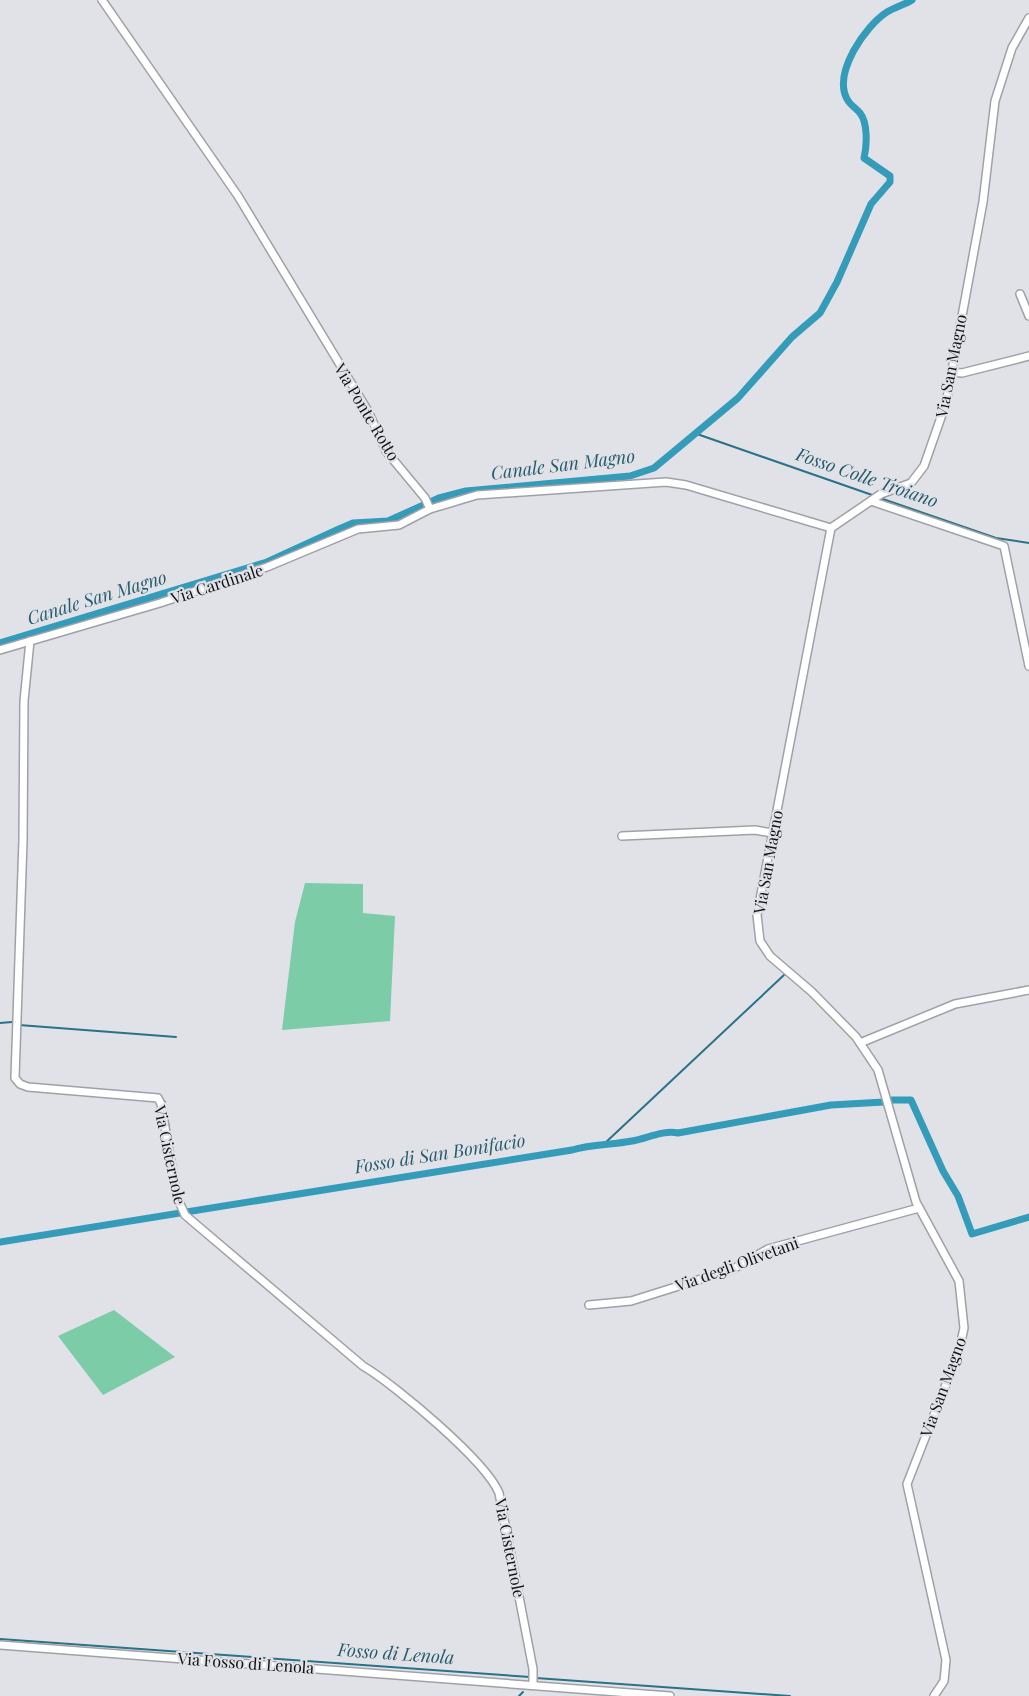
<svg xmlns="http://www.w3.org/2000/svg" width="1029" height="1696" font-family="'Playfair Display',serif">
<rect width="100%" height="100%" fill="#e1e2e8"/>
<g fill="#7ccca8">
<path d="M305 883 363 884V913L395 916 390 1021 282 1030 295 922Z"/>
<path d="M114 1310 175 1357 103 1395 58 1336Z"/>
</g>
<g fill="none" stroke-linecap="round" stroke-linejoin="round">
<g stroke="#2a7288" stroke-width="2">
<path d="M697 434 875 496"/>
<path d="M880 498 996 538 1029 543"/>
<path d="M0 1023 12 1022"/>
<path d="M19 1025 176 1037"/>
<path d="M86 1089 157 1095"/>
<path d="M161 1099 165 1102 171 1142"/>
<path d="M604 1144 784 975"/>
<path d="M0 1639 530 1677"/>
<path d="M536 1678 790 1696"/>
<path d="M519 1696 523 1692"/>
</g>
<g stroke="#349bb9" stroke-width="7">
<path d="M0 643 267 562 339 529 353 523 388 521 439 498 466 491 630 476 654 468 738 398 792 337 820 313 837 282 871 204 890 182V176L864 158C867 146 868 123 860 113 856 108 850 105 847 99 833 73 865 26 887 12 895 7 904 5 912 0"/>
<path d="M892 1100H911L943 1171 958 1196 972 1234 1029 1217"/>
<path d="M0 1242 572 1150C592 1144 612 1145 632 1141 648 1138 663 1130 678 1133L831 1105 884 1102"/>
</g>
<defs>
<g id="minor">
<path d="M102 0 238 196 368 411 386 451 425 498 430 509 477 495 666 482 686 485 831 528"/>
<path d="M1020 294 1029 316"/>
<path d="M952 372 962 373 1029 356"/>
<path d="M871 501 1004 546 1029 666"/>
<path d="M30 641 24 701 23 840 15 1078 20 1084 28 1087 158 1098 161 1104 177 1197 185 1215 363 1366C394 1384 486 1461 499 1493L533 1669V1685"/>
<path d="M0 650 160 603 267 567 358 529 399 525 430 509"/>
<path d="M622 836 755 830 772 833"/>
<path d="M860 1043 955 1004 1029 990"/>
<path d="M589 1305 631 1301 733 1269 768 1249 919 1208"/>
<path d="M0 1645 670 1696"/>
<path d="M934 1696 944 1681 946 1660 907 1484 959 1351 964 1328 959 1281 916 1202 878 1070 856 1037 812 992 770 956 760 941 757 915 831 528 881 494 911 483 924 466 946 403 983 202 995 101 1012 48 1029 18"/>
</g>
</defs>
<use href="#minor" stroke="#a0a1a6" stroke-width="10"/>
<use href="#minor" stroke="#fff" stroke-width="7"/>
</g>
<g text-anchor="middle" stroke-width="4.5" stroke-linejoin="round" paint-order="stroke">
<g font-size="16" fill="#121214" stroke="#e1e2e8">
<text transform="translate(951 366) rotate(-79)" y="6">Via San Magno</text>
<text transform="translate(367 412) rotate(59)" y="6">Via Ponte Rotto</text>
<text transform="translate(217 584) rotate(-18)" y="6">Via Cardinale</text>
<text transform="translate(768 862) rotate(-80)" y="6">Via San Magno</text>
<text transform="translate(170 1155) rotate(78)" y="6">Via Cisternole</text>
<text transform="translate(737 1264) rotate(-20)" y="6">Via degli Olivetani</text>
<text transform="translate(943 1387) rotate(-70)" y="6">Via San Magno</text>
<text transform="translate(510 1548) rotate(79)" y="6">Via Cisternole</text>
<text transform="translate(246 1663) rotate(4)" y="6">Via Fosso di Lenola</text>
</g>
<g font-size="18" font-style="italic" fill="#255b6c" stroke="#e1e2e8">
<text transform="translate(563 465) rotate(-7)" y="6">Canale San Magno</text>
<text transform="translate(867 478) rotate(19)" y="6">Fosso Colle Troiano</text>
<text transform="translate(97 598) rotate(-17)" y="6">Canale San Magno</text>
<text transform="translate(440 1154) rotate(-9)" y="6">Fosso di San Bonifacio</text>
<text transform="translate(396 1654) rotate(4)" y="6">Fosso di Lenola</text>
</g>
</g>
</svg>
